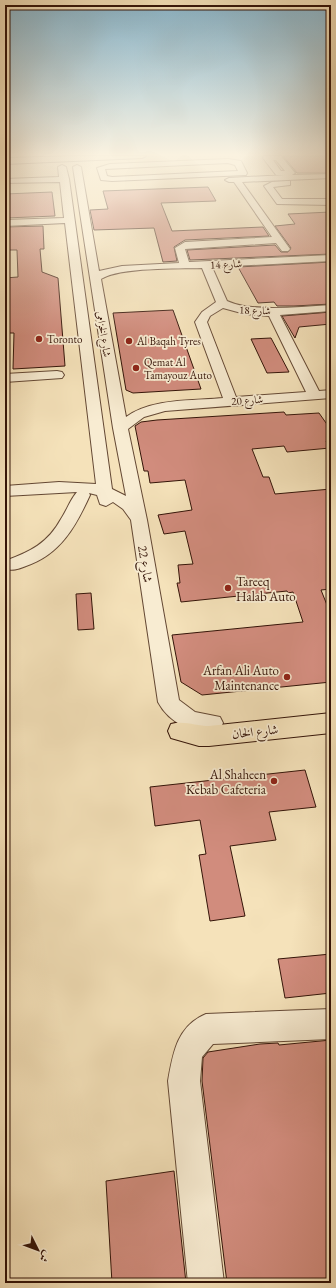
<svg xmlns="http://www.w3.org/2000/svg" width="336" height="1288" font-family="'EB Garamond',Amiri,serif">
<rect width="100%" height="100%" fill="#f5e2ba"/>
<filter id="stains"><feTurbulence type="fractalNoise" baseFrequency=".005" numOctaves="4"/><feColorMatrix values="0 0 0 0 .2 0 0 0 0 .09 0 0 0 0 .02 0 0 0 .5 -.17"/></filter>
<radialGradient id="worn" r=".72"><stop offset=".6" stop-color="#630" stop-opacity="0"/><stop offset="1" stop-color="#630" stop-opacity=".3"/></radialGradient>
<g fill="#d18c7d" stroke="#341408">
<path d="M283 156H331V173H297Z"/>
<path d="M208 187 216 201 161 203 172 231 263 227 269 236 185 240 174 247 177 261 163 262 154 228 94 230 90 210 108 209 103 191Z"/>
<path d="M52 192 55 216 5 218V194Z"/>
<path d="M331 212V254L190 260 187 250 275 245 281 252H288L291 248 275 226 295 224 288 214Z"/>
<path d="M43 226 44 249H40L42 272 58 278 65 366 13 369 14 333H5V278L18 277 17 250H5V227Z"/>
<path d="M331 262V304L294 306H277L274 302 258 303 238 267Z"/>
<path d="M173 310 201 389 133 393 126 390 113 313Z"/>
<path d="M331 312V324L299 327 295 338 282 316Z"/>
<path d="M271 338 289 372 267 373 251 339Z"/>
<path d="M284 412 286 415 319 413 331 430V441H326L330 448 287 452 284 446 252 449 263 477H269L275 494 331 489V589L321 590 331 615V682L202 695 181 682 172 635 303 622 293 592 288 593 287 591 181 602 177 583H180L178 565 193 564 185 531 164 534 158 515 192 510 185 480 150 483 148 471H144L135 426 141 422 157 420Z"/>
<path d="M91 593 94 629 78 630 76 594Z"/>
<path d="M305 770 316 807 269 812 276 840 230 846 245 916 210 921 199 855 206 854 200 820 155 826 150 787Z"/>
<path d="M331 954V993L285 998 278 959Z"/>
<path d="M331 1040V1283H227L202 1081 203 1058 208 1052 260 1044 278 1043 279 1045Z"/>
<path d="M174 1171 186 1283H112L106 1181Z"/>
</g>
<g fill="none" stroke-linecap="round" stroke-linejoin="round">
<defs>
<g id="minor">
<path d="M264 156H281L295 173 292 175 331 174V178L242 182 290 249 288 251H282L276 243 185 249 189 262 331 255V261L212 267 227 301C242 308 256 307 272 308 292 308 311 306 331 305V311L280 315 319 391 331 390V398L165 411 144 417 128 429 147 520 179 700 195 712 220 717 223 723 220 729C196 737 169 723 158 702L131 520 123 509 113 502 106 506 100 504 97 495 89 493 90 495C76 526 60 555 26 566 18 569 13 571 5 569V561C30 552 48 543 61 519 67 510 70 500 77 492L5 496V486L59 482 96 484 65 223 5 226V220L64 218 60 182 5 183V179L59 177 58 167 62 165 66 167 69 179 112 489 126 496 113 428 73 167 77 165 81 167 99 271 122 266 179 263 175 248 185 242 272 237 234 182H229L225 180 229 178 285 175H276L263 158ZM273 160H276L285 171H281ZM202 268 216 302 202 312 195 322 223 398C192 401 152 398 126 417L101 279C120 267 178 269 202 268ZM223 308 245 314 269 316 306 392 236 397 207 322 210 316Z"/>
<path d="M228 159 241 161 247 173 246 175 112 181 101 180 97 168 110 164ZM228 163 235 165 238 171 112 177 107 176 105 169Z"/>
<path d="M287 181H290V185L273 187 282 199H331V205L277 204 264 186 272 182Z"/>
<path d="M57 371 62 372 64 375 62 378 5 382V374Z"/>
<path d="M331 1009V1039L213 1044 202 1057 200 1081 224 1283H188L168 1081C173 1053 177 1026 206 1014Z"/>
</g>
<g id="major">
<path d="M78 156H146L142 158 5 164V158Z"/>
<path d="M331 713V733L209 746H199L171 738 168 731 171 724C184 720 196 726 209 726Z"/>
</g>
</defs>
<use href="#minor" stroke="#644834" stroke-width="2"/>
<use href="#major" stroke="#341408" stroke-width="2"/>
<use href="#minor" fill="#f8ecd2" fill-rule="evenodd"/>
<use href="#major" fill="#f5e2ba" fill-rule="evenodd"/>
</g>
<linearGradient id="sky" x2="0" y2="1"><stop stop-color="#89b8d0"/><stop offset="0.46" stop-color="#faf2e0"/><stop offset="1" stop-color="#faf2e0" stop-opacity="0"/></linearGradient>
<rect width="336" height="336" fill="url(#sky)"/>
<g fill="#8f2418" stroke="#f8ecd2" stroke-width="1.5">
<circle cx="39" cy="339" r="4"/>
<circle cx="129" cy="341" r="4"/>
<circle cx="136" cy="368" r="4"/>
<circle cx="228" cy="588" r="4"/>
<circle cx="287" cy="677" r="4"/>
<circle cx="274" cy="781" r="4"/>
</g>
<g text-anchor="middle" stroke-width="3.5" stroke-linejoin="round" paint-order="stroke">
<g font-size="11" fill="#341408" stroke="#f8ecd2">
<text transform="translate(226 264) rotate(-3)" y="4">شارع 14</text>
<text transform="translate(255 310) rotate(2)" y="4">شارع 18</text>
<text transform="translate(104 334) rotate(81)" y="4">شارع الخزامى</text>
<text transform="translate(247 400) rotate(-4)" y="4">شارع 20</text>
</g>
<g font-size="11" fill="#341408" stroke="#f8ecd2" text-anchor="start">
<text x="47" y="343">Toronto</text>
<text x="137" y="345">Al Baqah Tyres</text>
<text x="144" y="366">Qemat Al<tspan x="144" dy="13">Tamayouz Auto</tspan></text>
</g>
<g font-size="13" fill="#341408" stroke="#f8ecd2">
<text transform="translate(146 564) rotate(81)" y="5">شارع 22</text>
<text transform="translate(255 731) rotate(-6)" y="5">شارع الخان</text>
</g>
<g font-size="13" fill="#341408" stroke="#f8ecd2" text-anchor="end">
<text x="236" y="586" text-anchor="start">Tareeq<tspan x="236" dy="15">Halab Auto</tspan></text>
<text x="279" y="675">Arfan Ali Auto<tspan x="279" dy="15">Maintenance</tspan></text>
<text x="266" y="779">Al Shaheen<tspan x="266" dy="15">Kebab Cafeteria</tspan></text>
</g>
</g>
<rect width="336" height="1288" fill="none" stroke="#f5e2ba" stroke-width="20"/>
<rect x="6" y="6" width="324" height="1276" fill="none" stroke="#341408" stroke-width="2"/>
<rect x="10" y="10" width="316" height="1268" fill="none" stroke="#341408"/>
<g transform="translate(38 1250) rotate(132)" stroke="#f8ecd2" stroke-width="3" paint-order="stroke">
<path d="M0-3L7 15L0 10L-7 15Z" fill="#341408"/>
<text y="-6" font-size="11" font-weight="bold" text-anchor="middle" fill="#341408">ش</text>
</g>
<rect width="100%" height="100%" filter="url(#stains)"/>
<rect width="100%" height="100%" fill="url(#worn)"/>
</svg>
